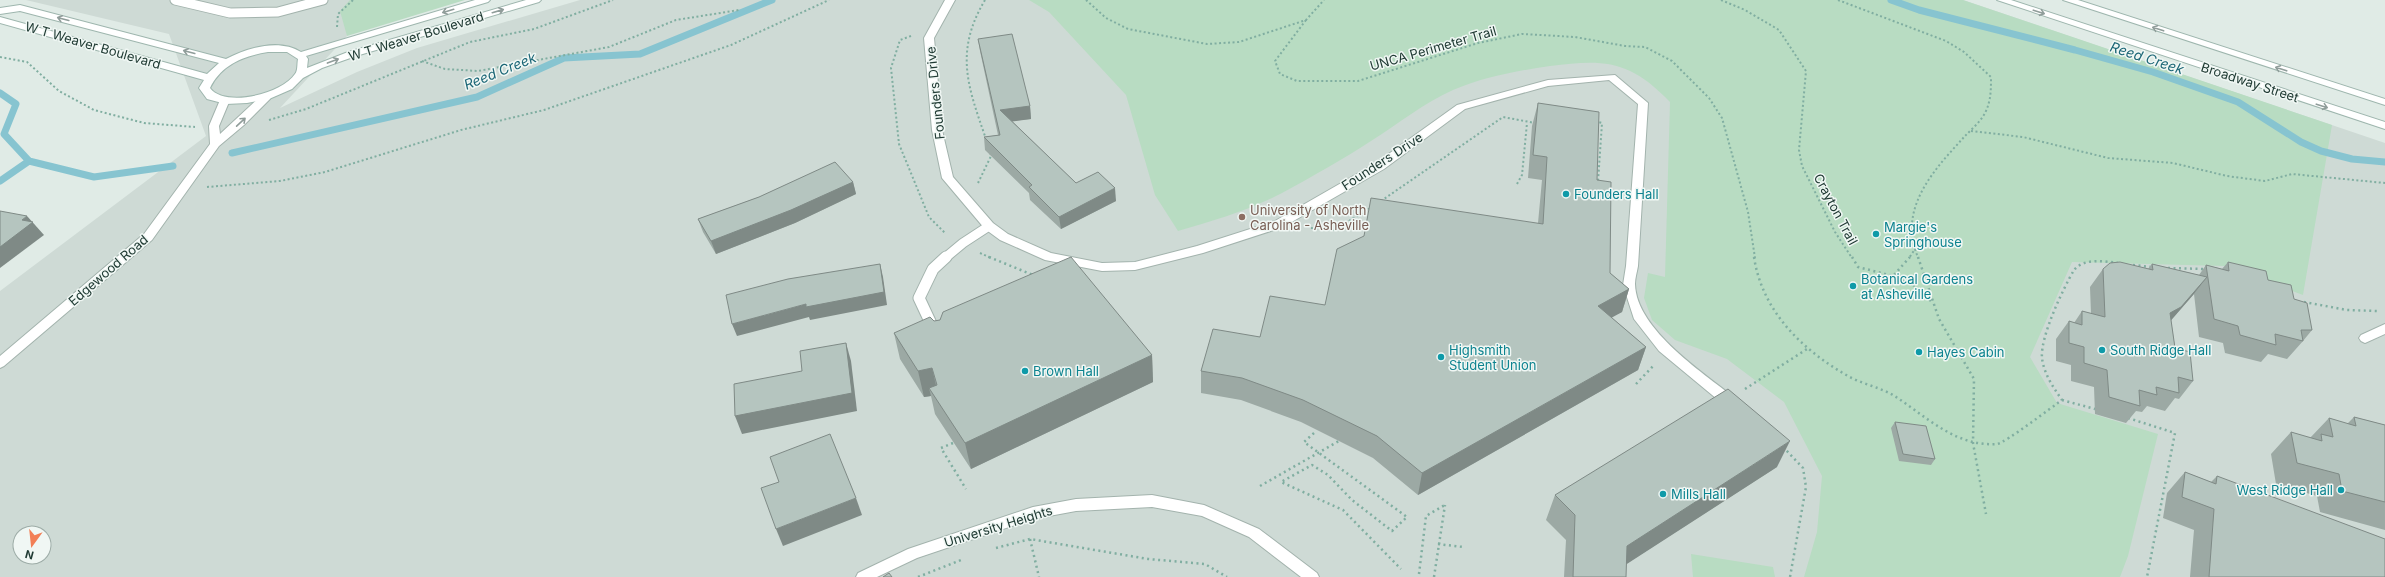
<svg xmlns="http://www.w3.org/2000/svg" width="2385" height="577" font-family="Inter,sans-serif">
<rect width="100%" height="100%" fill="#e0ebe6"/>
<path fill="#cedad5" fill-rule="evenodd" d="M26 0H393L347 36 280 108 357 72 417 48 580 0H1963L2385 143V577H0V291L206 136 169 34ZM20 533H44V557H20Z"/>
<g fill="#b8dcc2">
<path d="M350 0H465L347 36 340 11Z"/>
<path d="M1029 0H1963L2332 125 2303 295 2225 266 2072 262 2030 357 2057 403 2158 434 2128 556 2120 577H1804L1817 532 1822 476 1784 402 1727 359 1675 340 1652 320 1644 298 1648 273 1665 277 1670 102C1630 60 1604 59 1550 66 1516 71 1484 77 1453 90 1424 103 1398 124 1371 141 1342 160 1313 176 1282 193 1250 210 1213 221 1178 231L1155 195 1126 95 1049 12Z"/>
<path d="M1691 554 1773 567 1775 577H1693Z"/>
</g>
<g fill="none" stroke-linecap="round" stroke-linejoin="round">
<g stroke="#87c4d0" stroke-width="7">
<path d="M1891 0 1919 10 2075 50 2153 72 2238 102 2301 142 2321 151 2352 159 2385 162"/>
<path d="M0 93 16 104 4 134 29 161 94 177 173 166"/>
<path d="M232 153 477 97 564 58 640 54 772 0"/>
<path d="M0 181 29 161"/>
</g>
<defs>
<g id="service-far1">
<path d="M175 0 230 13 278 12 323 0"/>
<path d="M945 258 963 243 989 226"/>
</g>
<path id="service" d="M934 330 919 298 933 269 946 257"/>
<g id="minor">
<path d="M945 0H955L934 38 942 130 953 177 993 223 1008 234 1051 253 1102 263 1135 262 1197 246 1275 221 1376 163 1457 105 1548 80 1615 75 1648 103 1638 266C1637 272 1635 278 1635 284 1636 330 1706 375 1739 401L1741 405 1739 409H1729L1659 351 1634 319 1623 285 1626 266 1638 104 1609 80 1548 86 1465 109 1384 169 1283 227 1203 253 1135 270 1102 271 1045 260 1000 240 985 229 942 178 932 130 924 38Z"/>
<path d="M266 94 271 97 270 99 244 125 219 146 152 240 4 366 0 368V356L144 234 210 144 209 126 220 100H228L229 102 219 126 220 134 262 95Z"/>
<path d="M2385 324V334L2365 343 2361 341 2359 338 2361 335Z"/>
<path d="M1152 495 1204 505 1259 529 1317 573 1319 577H1301L1249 537 1202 516 1152 507 1076 511 1033 519 917 558 877 577H856L858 573 908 549 1033 507 1076 499Z"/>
</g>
<g id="secondary">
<path d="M475 0H490L488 2 306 56 308 59 307 68 348 52 526 0H541L539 2 356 56 322 68 303 78 292 89 269 99 247 103 226 104 207 99 199 88 204 80 0 23V17L207 74 219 63 20 11 0 14V8L20 5 226 59C247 48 279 38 301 52ZM268 52H287L298 59C297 64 298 71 295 74 282 94 225 108 210 88 221 65 243 56 268 52Z"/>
<path d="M1997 0H2011L2385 122V129Z"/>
<path d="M2063 0H2078L2385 99V105Z"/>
</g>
</defs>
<use href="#service-far1" stroke="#a3b3ad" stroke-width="11"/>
<use href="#service" stroke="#a3b3ad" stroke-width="13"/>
<use href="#minor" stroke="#a3b3ad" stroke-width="2"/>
<use href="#secondary" stroke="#9eb6ae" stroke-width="2"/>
<g stroke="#80aea1" stroke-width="2" stroke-dasharray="2 2.5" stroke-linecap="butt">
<path d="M985 0C954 52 968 87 986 139"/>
<path d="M1086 0 1106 18 1128 29 1207 44 1239 42 1306 20 1324 0"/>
<path d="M1721 0 1745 10 1779 30 1806 71 1799 150 1802 166 1835 232 1852 258"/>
<path d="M1838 0 1946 41 1964 52 1991 77C1991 90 1991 101 1985 113 1981 121 1972 129 1965 136 1937 167 1901 203 1915 249L1909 258"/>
<path d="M1306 20 1275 61 1280 74 1297 81H1358L1478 43 1522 34 1575 37 1625 46 1645 47 1672 61 1709 98 1722 118 1748 212 1755 258"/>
<path d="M337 27 338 14 353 0"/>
<path d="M911 36 900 40 891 68 899 144 929 217 946 234"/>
<path d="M0 57 27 62 59 91 94 110 144 123 195 127"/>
<path d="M422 61 445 69 478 71 609 47 676 20 739 10"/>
<path d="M269 120 306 109 470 42 534 29 613 0"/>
<path d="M1595 121 1602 123 1598 182"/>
<path d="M1971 131 2023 137 2108 158 2173 163 2227 176 2265 181 2292 174 2385 183"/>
<path d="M978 183 991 156 990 152"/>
<path d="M1517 184 1522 175 1527 123"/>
<path d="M207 187 280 181 325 172 461 130 544 110 731 45 829 0"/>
<path d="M1381 201 1503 117 1535 123"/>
<path d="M1311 228 1334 230 1372 207"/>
<path d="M1915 249 1918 258"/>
<path d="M980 253 991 258"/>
</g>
<g stroke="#80aea1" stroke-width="2.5" stroke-dasharray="2 3.5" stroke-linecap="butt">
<path d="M989 257 1033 275"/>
<path d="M1754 257C1762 311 1802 350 1848 376 1862 384 1879 387 1893 395 1926 416 1955 447 1997 444 2005 443 2052 407 2062 400 2053 387 2044 374 2042 358 2040 337 2063 289 2074 270 2084 258 2103 261 2118 263"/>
<path d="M1852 257 1858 267 1893 276 1910 257"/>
<path d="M1918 257 1939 319 1974 379 1973 443 1986 514"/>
<path d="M2133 265 2151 267"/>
<path d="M2168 268 2205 269"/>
<path d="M1893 276 1915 286 1933 303"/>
<path d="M2304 302 2347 310 2377 311"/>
<path d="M1636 384 1654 365"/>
<path d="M1745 389 1807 349"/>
<path d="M2062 400 2095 409"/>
<path d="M2128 418 2175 433 2147 577"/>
<path d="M1314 433 1304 442 1407 517 1392 531 1352 500 1328 475 1312 465 1281 482 1343 510 1401 569"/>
<path d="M953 443 941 448 966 489"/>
<path d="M1783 447 1803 468 1806 487 1790 577"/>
<path d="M1030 539 1039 577"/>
<path d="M1438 544 1463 547"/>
<path d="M996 548 1030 539 1148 559 1205 564 1227 577"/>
<path d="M1419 574 1426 516 1445 505"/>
<path d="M918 577 961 560"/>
<path d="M1434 577 1445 505"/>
</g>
<use href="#service-far1" stroke="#fff" stroke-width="9"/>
<use href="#service" stroke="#fff" stroke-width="11"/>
<use href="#minor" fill="#fff" fill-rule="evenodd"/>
<use href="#secondary" fill="#fff" fill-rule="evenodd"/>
<path stroke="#80aea1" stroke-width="2.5" stroke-dasharray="2 3.5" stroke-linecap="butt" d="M1260 486 1339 441"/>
</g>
<g fill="#9ca9a4">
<path d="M978 39 1030 106 1031 119 1012 121 1076 183 1116 201 1061 229 1030 200 1029 193 985 150 984 137 998 135 980 51Z"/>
<path d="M1538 103 1597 180 1610 273 1629 289 1622 312 1611 317 1646 347 1638 370 1418 495 1373 458 1301 422 1241 400 1201 393V371L1260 337 1325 305 1364 236 1538 223 1542 180 1528 178 1532 126Z"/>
<path d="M853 182 856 194 795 223 716 254 703 232 698 219 759 197Z"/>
<path d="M2228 262 2268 280 2294 299 2312 330 2303 341 2287 359 2268 354 2261 362 2225 353 2223 343 2199 337 2194 294 2171 320 2175 348 2193 381 2179 399 2175 398 2165 411 2147 406 2142 412 2136 411 2126 423 2095 414 2094 387 2071 381V365L2056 361V339L2069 321 2074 323 2082 311 2091 314 2090 287 2103 269H2148L2152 264 2199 275 2206 265 2222 269Z"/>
<path d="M934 321 1152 355 1153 382 971 469 935 414 931 396 924 397 900 359 894 333Z"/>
<path d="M2354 417 2385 425V530L2320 512 2317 496 2276 484 2271 454 2291 432 2310 438 2329 418 2347 424Z"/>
<path d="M1895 422 1935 459 1931 465 1899 461 1891 428Z"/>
<path d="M1777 467 1626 564V577H1564L1566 540 1546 520 1555 495Z"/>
<path d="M2185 472 2211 482 2217 476 2385 577H2190L2194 530 2163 518 2167 493Z"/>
</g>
<g fill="#7f8a86">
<path d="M1030 106 1031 119 1001 123 1000 110Z"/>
<path d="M853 182 856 194 795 223 716 254 711 241Z"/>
<path d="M1115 188 1116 201 1061 229 1059 217Z"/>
<path d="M27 216 44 235 0 268V247L22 220Z"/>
<path d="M880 264 883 277 887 305 810 320 809 317 737 336 732 324 806 304Z"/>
<path d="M2207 277 2193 295 2167 325 2170 313Z"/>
<path d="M1629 289 1622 312 1591 329 1598 306Z"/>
<path d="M846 343 851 361 857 411 742 434 735 416Z"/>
<path d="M1646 347 1638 370 1418 495 1422 473Z"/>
<path d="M1152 355 1153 382 971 469 965 443Z"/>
<path d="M932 368 938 394 929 388 931 396 924 397 918 371Z"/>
<path d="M1790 441 1777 467 1616 571 1627 546Z"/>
<path d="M856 498 862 515 783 546 776 529Z"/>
</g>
<g fill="#b5c5bf" stroke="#7f8a86">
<path d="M1012 34 1030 106 1000 110 1076 183 1098 172 1115 188 1059 217 1029 187 1032 185 984 137 1000 135 978 39Z"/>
<path d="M1538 103 1599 112 1597 180 1611 182 1610 273 1629 289 1598 306 1646 347 1422 473 1377 436 1303 400 1242 378 1201 371 1213 329 1260 337 1270 296 1325 305 1337 249 1364 236 1371 198 1543 224 1547 157 1533 155Z"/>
<path d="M835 162 853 182 791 210 711 241 698 219 759 197Z"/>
<path d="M0 211 27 216 22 220 33 222 0 247Z"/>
<path d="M1071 257 1152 355 965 443 929 388 937 385 932 368 918 371 894 333 930 317 934 321 940 320 943 312Z"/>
<path d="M2120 262 2153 270 2152 264 2207 277 2181 307 2170 313 2175 348 2190 352 2193 381 2178 377 2179 393 2156 387 2157 395 2139 390 2140 406 2109 397 2107 370 2084 363V347L2069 343V321L2082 325V311L2105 317 2103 269 2110 263Z"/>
<path d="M2228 262 2266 271 2268 280 2291 285 2294 299 2307 303 2312 330H2301L2303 341 2275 334 2276 345 2240 335 2238 326 2214 319 2206 265 2229 271Z"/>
<path d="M880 264 884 292 806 307V304L732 324 726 295 788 279Z"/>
<path d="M846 343 852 393 735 416 734 384 802 371 800 351Z"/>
<path d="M1728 389 1790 441 1627 546 1626 577H1573L1575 515 1555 495Z"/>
<path d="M2354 417 2385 425V502L2342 491 2339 474 2297 463 2291 432 2322 441 2321 434 2333 437 2329 418 2356 426Z"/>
<path d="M1895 422 1926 426 1935 459 1903 454Z"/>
<path d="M830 434 856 498 776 529 761 488 779 482 770 457Z"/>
<path d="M2185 472 2216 484 2217 476 2385 539V577H2209L2214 509 2182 497Z"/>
<path d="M889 573 892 577H883Z"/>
</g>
<defs><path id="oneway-shaft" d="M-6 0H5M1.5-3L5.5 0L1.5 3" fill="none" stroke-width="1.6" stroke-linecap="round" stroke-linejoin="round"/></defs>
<g stroke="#909d9a">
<use href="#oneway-shaft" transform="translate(448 11) rotate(163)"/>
<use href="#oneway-shaft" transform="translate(498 11) rotate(-16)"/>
<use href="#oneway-shaft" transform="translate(2039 12) rotate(18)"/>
<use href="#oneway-shaft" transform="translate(63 19) rotate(-165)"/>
<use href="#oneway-shaft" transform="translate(2158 29) rotate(-162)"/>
<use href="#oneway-shaft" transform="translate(189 52) rotate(-165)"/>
<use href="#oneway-shaft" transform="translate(333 61) rotate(-20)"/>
<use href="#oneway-shaft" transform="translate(2281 69) rotate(-162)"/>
<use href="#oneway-shaft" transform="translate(2322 106) rotate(18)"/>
<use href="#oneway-shaft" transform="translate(241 122) rotate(-43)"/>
</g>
<g fill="#0f9aa8" stroke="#f0f7f4" stroke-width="1.5">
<circle cx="1566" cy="194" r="4"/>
<circle cx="1876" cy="234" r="4"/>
<circle cx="1853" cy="286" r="4"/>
<circle cx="2102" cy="350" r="4"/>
<circle cx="1919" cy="352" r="4"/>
<circle cx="1441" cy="357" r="4"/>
<circle cx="1025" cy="371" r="4"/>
<circle cx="2341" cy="490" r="4"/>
<circle cx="1663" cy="494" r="4"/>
</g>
<circle fill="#8d6e63" stroke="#f0f7f4" stroke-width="1.5" cx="1242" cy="217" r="4"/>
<g text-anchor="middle" stroke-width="3" stroke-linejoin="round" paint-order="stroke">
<g font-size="13" fill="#203b34" stroke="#f0f7f4">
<text transform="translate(416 36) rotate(-17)" y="5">W T Weaver Boulevard</text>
<text transform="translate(93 45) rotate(16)" y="5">W T Weaver Boulevard</text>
<text transform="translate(1433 48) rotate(-16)" y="5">UNCA Perimeter Trail</text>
<text transform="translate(2250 82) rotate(18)" y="5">Broadway Street</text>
<text transform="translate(935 93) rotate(-96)" y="5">Founders Drive</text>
<text transform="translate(1382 161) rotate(-33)" y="5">Founders Drive</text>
<text transform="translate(1836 209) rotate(62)" y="5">Crayton Trail</text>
<text transform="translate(108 270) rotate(-41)" y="5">Edgewood Road</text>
<text transform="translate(998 526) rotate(-17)" y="5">University Heights</text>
</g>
<g font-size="13" fill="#0d838f" stroke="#f0f7f4" text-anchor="start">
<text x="1574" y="199">Founders Hall</text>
<text x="1884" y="232">Margie's<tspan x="1884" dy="15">Springhouse</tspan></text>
<text x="1861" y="284">Botanical Gardens<tspan x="1861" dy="15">at Asheville</tspan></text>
<text x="1449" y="355">Highsmith<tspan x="1449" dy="15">Student Union</tspan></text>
<text x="2110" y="355">South Ridge Hall</text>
<text x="1927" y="357">Hayes Cabin</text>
<text x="1033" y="376">Brown Hall</text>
<text x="2333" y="495" text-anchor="end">West Ridge Hall</text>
<text x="1671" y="499">Mills Hall</text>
</g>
<g font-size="13" fill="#785e54" stroke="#f0f7f4" text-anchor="start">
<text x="1250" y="215">University of North<tspan x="1250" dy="15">Carolina - Asheville</tspan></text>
</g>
<g font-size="14" font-style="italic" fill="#1b6676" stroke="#f0f7f4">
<text transform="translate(2147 58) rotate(18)" y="5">Reed Creek</text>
<text transform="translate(500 71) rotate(-22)" y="5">Reed Creek</text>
</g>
</g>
<g transform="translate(32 545) rotate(195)"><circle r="19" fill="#f0f7f4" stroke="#9daca7"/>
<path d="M0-3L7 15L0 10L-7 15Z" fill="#f27f56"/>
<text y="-6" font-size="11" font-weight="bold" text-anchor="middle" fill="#203b34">N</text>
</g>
</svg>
